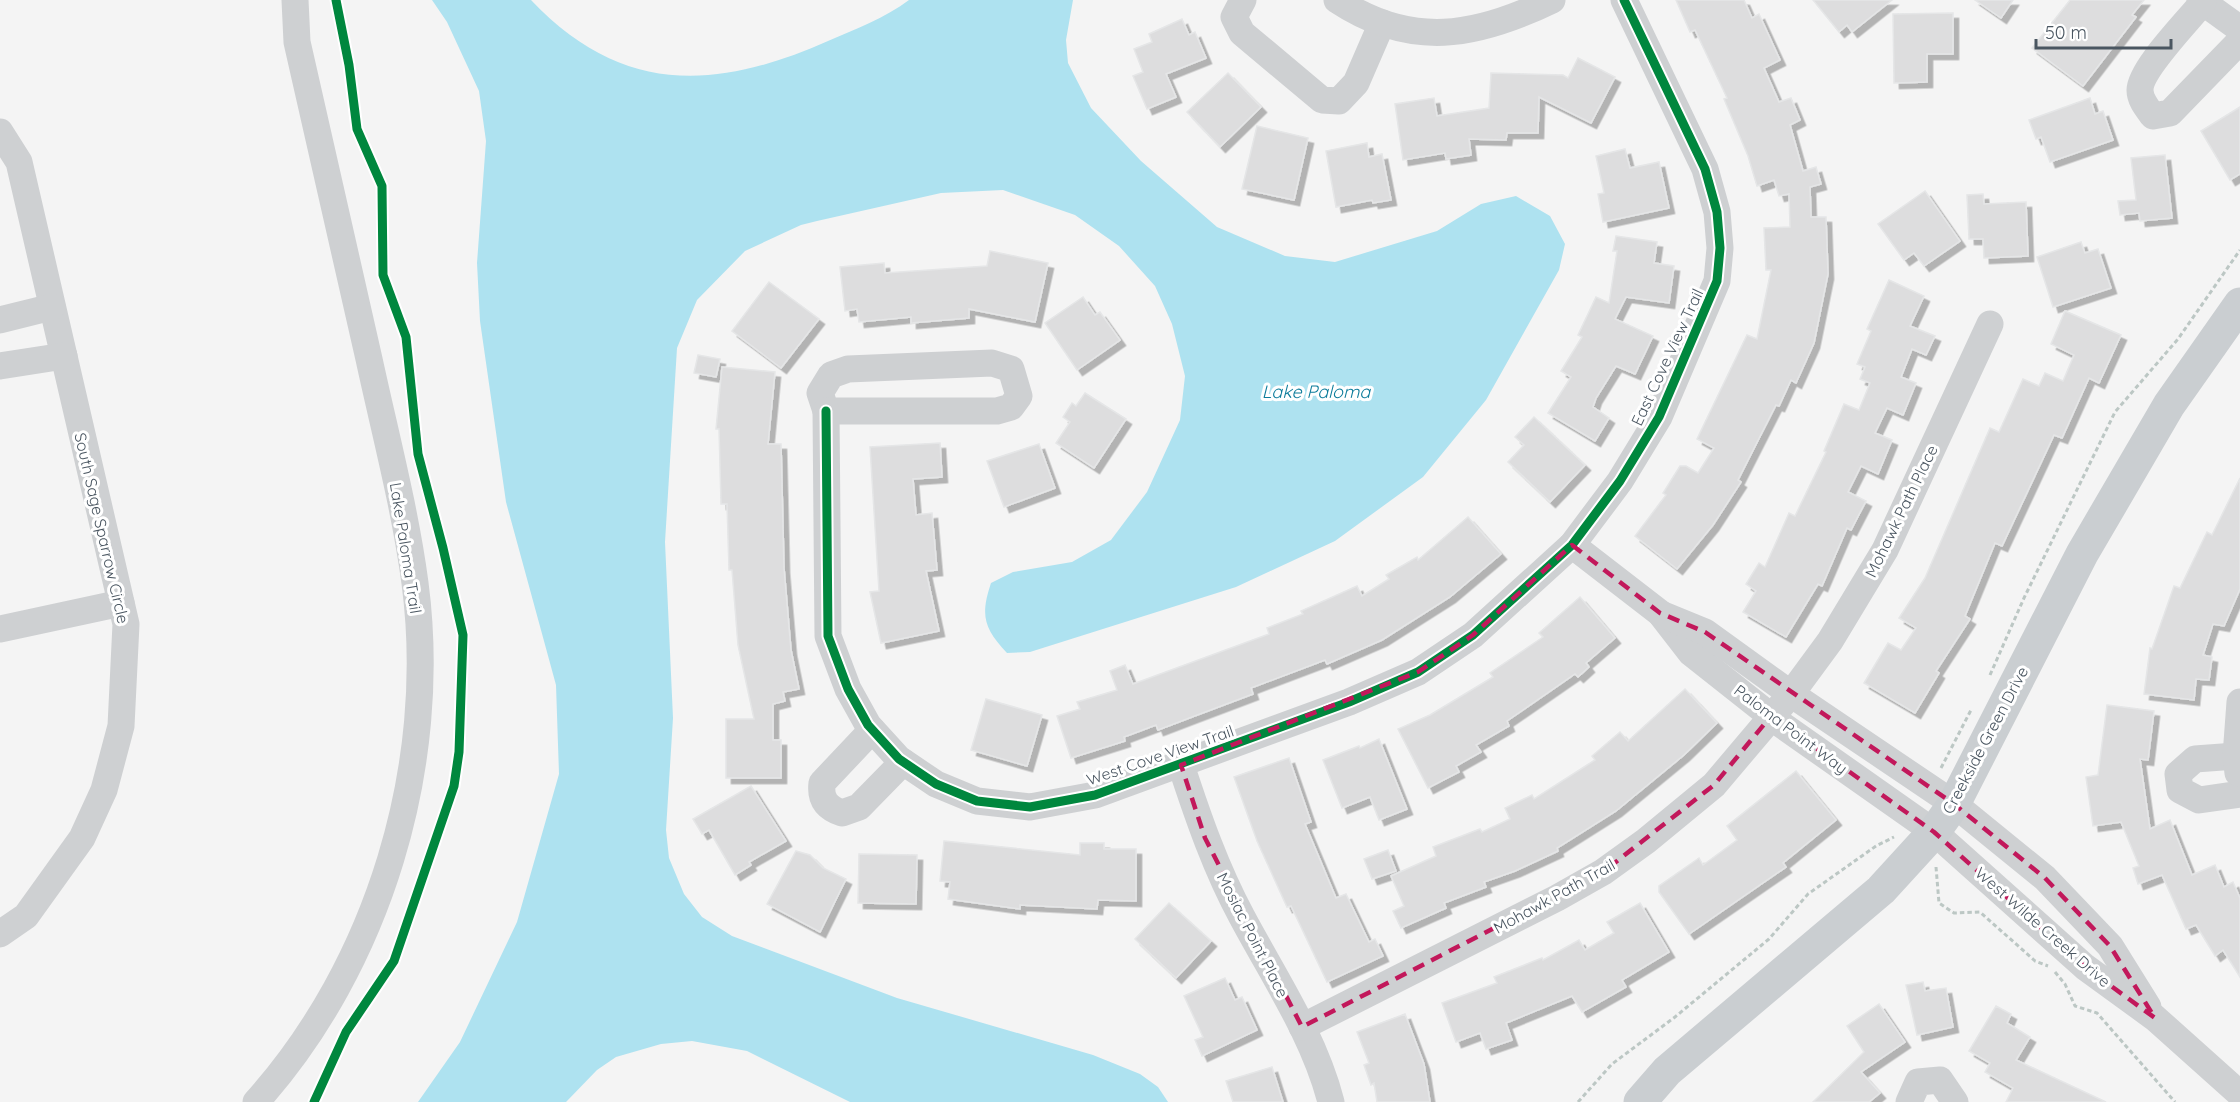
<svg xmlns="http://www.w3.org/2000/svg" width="2240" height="1102" font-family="Quicksand,sans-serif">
<defs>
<filter id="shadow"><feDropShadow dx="5.5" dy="5.5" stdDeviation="0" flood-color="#0004"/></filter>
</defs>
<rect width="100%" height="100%" fill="#f4f4f4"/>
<path fill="#aee2f0" d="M432 0H531C621 95 715 91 828 41 856 29 885 18 909 0H1073L1066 40 1068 63 1091 108 1141 161 1217 227 1285 256 1335 262 1437 231 1481 204 1516 196 1550 216 1565 244 1559 270 1486 400 1423 477 1335 541 1236 587 1030 652 1007 653C984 628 980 616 991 583L1013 572 1072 562 1111 540 1147 492 1180 420 1185 376 1172 324 1155 286 1119 246 1075 215 1003 190 941 193 817 221 801 225 745 251 697 300 677 348 665 542 673 718 666 830 669 858 684 894 702 917 732 936 897 998 1093 1055 1140 1074 1158 1087 1168 1102H850L747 1051 692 1041 661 1044 616 1057 597 1070 566 1102H418L460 1042 517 922 559 774 556 685 506 502 480 321 477 263 486 141 479 91 447 22Z"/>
<g fill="#ddddde" stroke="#e5e6e7" stroke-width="1.5" filter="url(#shadow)">
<path d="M1676 0H1744L1752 18 1759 14 1780 60 1764 68 1779 102 1791 98 1800 120 1790 125 1803 171 1816 167 1821 184 1810 187 1811 217H1826L1828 274 1814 343 1796 383 1791 380 1779 406 1776 405 1738 480 1741 482 1713 525 1677 569 1635 536 1666 495 1663 493 1680 466H1686L1698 473 1714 448 1697 439 1747 335 1757 339 1771 270H1766L1764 228 1790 227 1789 194 1779 196 1774 180 1757 186 1748 156 1724 99 1727 98 1695 30 1690 32Z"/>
<path d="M1813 0H1892L1852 32 1847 25 1839 32Z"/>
<path d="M1975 0H2013L2001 18Z"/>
<path d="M2070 0H2144L2132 15 2136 17 2083 86 2032 48Z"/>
<path d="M1953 13V54H1927V82L1894 83 1893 14Z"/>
<path d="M1182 19 1189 35 1195 32 1206 58 1166 74 1176 97 1147 109 1133 76 1143 72 1134 49 1152 42 1149 34Z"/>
<path d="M1578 58 1615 77 1591 123 1539 97 1538 133H1507L1506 140 1469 139 1471 155 1446 159 1445 153 1403 160 1395 104 1434 98 1437 116 1489 108 1491 73 1563 75 1568 78Z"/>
<path d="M1228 73 1261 107 1220 147 1187 112Z"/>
<path d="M2090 98 2095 114 2103 111 2113 140 2050 162 2041 137 2036 139 2029 120Z"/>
<path d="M2240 107V174L2230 180 2201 131Z"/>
<path d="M1257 126 1308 138 1294 200 1242 189Z"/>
<path d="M1367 143 1369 157 1382 154 1391 200 1373 203 1372 200 1336 207 1326 151Z"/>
<path d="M1625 149 1630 168 1659 162 1669 208 1603 222 1598 194 1604 193 1596 156Z"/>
<path d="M2165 155 2172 218 2140 221 2139 213 2120 215 2118 201 2136 200 2131 158Z"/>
<path d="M1925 191 1960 241 1924 266 1914 253 1904 260 1878 224Z"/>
<path d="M1983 194 1984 204 2026 202 2028 256 1984 258 1983 239H1969L1967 195Z"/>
<path d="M1616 236 1657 242 1654 263 1674 266 1669 303 1626 297 1615 319 1653 336 1635 374 1616 366 1596 398 1593 407 1609 418 1595 441 1548 413 1571 377 1561 371 1582 337 1578 335 1596 297 1609 303 1617 251H1613Z"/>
<path d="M2081 242 2085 253 2098 249 2111 288 2053 307 2037 257Z"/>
<path d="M990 251 1048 263 1035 322 969 309V318L911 323V317L859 322 857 309 845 311 840 267 884 263 885 273 987 266Z"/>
<path d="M1889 280 1924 296 1910 326 1935 336 1926 355 1912 349 1901 377 1916 383 1903 415 1887 408 1875 433 1892 440 1878 474 1861 466 1848 492 1866 501 1851 530 1847 528 1822 586 1818 584 1786 637 1743 612 1756 591 1746 584 1759 563 1765 567 1789 513 1795 516 1826 452 1824 451 1844 404 1859 410 1870 383 1860 379 1865 367 1857 364 1871 331 1867 329Z"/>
<path d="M769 282 819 319 781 368 732 331Z"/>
<path d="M1083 297 1095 315 1100 312 1120 340 1077 370 1045 323Z"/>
<path d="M2065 311 2121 335 2099 383 2089 378 2062 438 2054 435 2002 546 1995 543 1965 616 1970 619 1936 671 1939 673 1915 713 1864 683 1888 643 1901 650 1916 628 1899 618 1925 578 1990 428 1999 432 2023 379 2039 386 2045 373 2063 381 2074 355 2051 344Z"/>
<path d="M698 355 720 359 716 377 694 373Z"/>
<path d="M722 367 775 372 768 444H781L784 568 791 650 799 689 783 692 785 701 773 704V740H781V778H726V719H754L738 645 732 570H729L727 504H721L719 429H716Z"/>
<path d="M1085 393 1126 419 1094 468 1056 443 1070 422 1063 417 1072 403 1076 406Z"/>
<path d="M1534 417 1585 465 1550 502 1508 462 1524 445 1515 437Z"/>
<path d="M940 443 942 477 913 479 916 515 932 513 937 570 926 571 939 631 881 643 870 592 879 591 870 447Z"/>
<path d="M1039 444 1055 488 1004 507 987 461Z"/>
<path d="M2240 478V589L2224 626 2213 624 2203 655 2212 657 2209 680 2196 679 2194 700 2144 694 2150 648 2152 649 2174 586 2180 588 2207 532 2212 535Z"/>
<path d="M1468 517 1501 554 1450 597 1382 640 1327 664 1325 660 1251 688 1253 694 1192 717 1158 730 1156 725 1124 737 1125 741 1071 758 1057 716 1080 709 1077 702 1117 690 1110 671 1125 665 1133 684 1269 634 1267 628 1303 614 1301 611 1357 586 1362 596 1389 579 1386 575 1417 557 1418 560Z"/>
<path d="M1580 597 1615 638 1586 663 1589 667 1578 677 1575 674 1507 721 1509 726 1476 745 1481 752 1456 766 1459 772 1428 788 1398 729 1430 715 1493 677 1490 673 1543 637 1539 633Z"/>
<path d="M1685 689 1717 723 1684 755 1616 811 1557 848 1558 851 1515 871 1484 882 1486 887 1444 903 1446 908 1401 928 1393 911 1404 906 1391 876 1436 856 1433 847 1480 829 1482 832 1510 819 1505 808 1532 795 1534 799 1595 760 1592 756 1620 732 1628 741Z"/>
<path d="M986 699 1042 715 1027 766 971 750Z"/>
<path d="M2107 705 2154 711 2148 760 2140 759 2150 829 2170 820 2192 875 2215 865 2224 887 2233 882 2240 898V977L2223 950 2215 956 2196 925 2186 929 2162 875 2138 884 2133 868 2139 866 2121 822 2093 826 2086 777 2098 775Z"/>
<path d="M1379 739 1407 809 1379 820 1370 797 1342 808 1323 760 1359 746 1360 748Z"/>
<path d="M1289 758 1311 822 1305 824 1336 898 1346 894 1369 942 1375 939 1383 956 1327 982 1291 906 1287 907 1257 841 1234 777Z"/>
<path d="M1796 771 1836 820 1783 863 1786 867 1689 934 1659 892V886L1699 858 1703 865 1737 840 1727 826Z"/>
<path d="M751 786 786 841 749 862 751 865 735 875 709 830 702 834 693 819Z"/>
<path d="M944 841 1080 855V843H1104V849H1136V901L1098 900 1097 909 1020 905V909L948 899 950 882 940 881Z"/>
<path d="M1388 850 1396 871 1372 879 1364 859Z"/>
<path d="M796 851 810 855 823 868 846 879 820 932 767 904Z"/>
<path d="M859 854 917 855 916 904 858 903Z"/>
<path d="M1169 903 1211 941 1176 978 1135 939Z"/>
<path d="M1640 903 1669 952 1622 980 1626 987 1582 1012 1572 996 1506 1023 1512 1040 1486 1049 1480 1033 1456 1042 1442 1003 1497 983 1494 977 1542 958 1543 960 1579 940 1585 950 1614 933 1607 922Z"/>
<path d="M1225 978 1235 1000 1242 997 1257 1030 1202 1056 1195 1040 1203 1037 1184 996Z"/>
<path d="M1923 982 1925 991 1946 988 1953 1027 1917 1035 1906 985Z"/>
<path d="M1879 1004 1905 1042 1861 1072 1880 1093 1869 1102H1813L1864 1052 1847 1026Z"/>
<path d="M1996 1006 2011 1014 2007 1023 2030 1037 2016 1060 2106 1102H2006L2013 1088 1985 1072 1990 1063 1969 1051Z"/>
<path d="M1405 1014 1424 1064 1430 1102H1377L1374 1083 1371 1085 1364 1065 1369 1063 1357 1032Z"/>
<path d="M1272 1067 1283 1102H1233L1226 1081Z"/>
</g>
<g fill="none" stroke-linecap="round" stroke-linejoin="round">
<g stroke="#bcc7c4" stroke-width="3" stroke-dasharray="4.5 3" stroke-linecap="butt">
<path d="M1990 675 2024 598 2115 412 2178 339 2240 250"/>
<path d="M1941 768 1971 710"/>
<path d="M1936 867 1939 903 1954 913 1980 912 2035 961 2048 966"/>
<path d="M2055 972 2065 984 2075 1006 2097 1013 2175 1102"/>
<path d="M1578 1102 1612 1064 1675 1017 1769 939 1808 894 1876 846 1894 837"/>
</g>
<g stroke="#ced0d2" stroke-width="27">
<path d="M1243 0 1234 17 1242 33 1322 100 1339 101 1356 83 1382 23"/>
<path d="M1337 0C1411 49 1476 37 1552 0"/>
<path d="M2200 0 2240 29"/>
<path d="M2203 2C2189 20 2140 69 2140 90 2140 100 2147 108 2153 116L2170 113 2240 41"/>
<path d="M0 132 19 162 126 624 121 726 104 790 82 838 26 916 0 934"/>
<path d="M0 320 52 307"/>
<path d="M992 363 1011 369 1019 396 1011 407 997 411H826L820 393 831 375 848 369Z"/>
<path d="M0 366 64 356"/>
<path d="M826 411 828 636 848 689 868 725 899 759 936 784 977 801 1030 807 1095 795 1349 702 1418 672 1473 635 1572 545 1620 481 1659 417 1717 281 1720 248 1717 212 1705 169 1624 0"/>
<path d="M1572 545 1660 613 1691 653 1782 725 1934 832 2085 967 2155 1018 2240 1094"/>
<path d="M1661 614 1705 632 1791 694 1954 804 2045 878 2110 946 2148 1007"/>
<path d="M0 629 121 603"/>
<path d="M872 730 822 783C820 799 827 808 842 813L859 807 903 762"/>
<path d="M2236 756 2195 759 2178 774 2180 790 2199 800 2240 794"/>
<path d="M1181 765C1198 817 1216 869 1242 917 1274 977 1314 1036 1331 1102"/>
<path d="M2238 773 2236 756 2240 702"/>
<path d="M1302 1027 1557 898 1603 872 1646 841 1714 785 1791 694 1830 641 1885 550 1990 324"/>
<path d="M256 1102C379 965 439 765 415 583 405 508 385 433 369 359 345 253 321 148 297 42L295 0"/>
<path d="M1909 1102 1918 1082 1940 1080 1955 1102"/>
</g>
<path stroke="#caced1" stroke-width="33" d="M1640 1102 1667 1071 1881 890 1934 832 1954 804 2082 554 2169 405 2240 304"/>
<defs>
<g id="cycleway">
<path d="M826 411 828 636 848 689 868 725 899 759 936 784 977 801 1030 807 1095 795 1349 702 1418 672 1473 635 1572 545 1620 481 1659 417 1717 281 1720 248 1717 212 1705 169 1624 0"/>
<path d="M314 1102 346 1032 394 961 454 786 459 752 463 635 443 548 418 454 406 337 383 275 382 186 357 129 349 65 336 0"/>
</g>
</defs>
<use href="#cycleway" stroke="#fff" stroke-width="13"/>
<use href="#cycleway" stroke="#00873e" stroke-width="9"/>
</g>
<path fill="none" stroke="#c2185b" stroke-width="4.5" stroke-dasharray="12 8" stroke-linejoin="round" d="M1572 545 1660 613 1705 632 1954 804 2045 878 2110 946 2155 1018 2085 967 1934 832 1771 716 1714 785 1603 872 1302 1027 1205 838 1181 765 1418 672 1473 635Z"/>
<g text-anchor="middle" stroke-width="6" stroke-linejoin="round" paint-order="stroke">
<g font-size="16" fill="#4a5661" stroke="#fff">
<text transform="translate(1667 357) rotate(-65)" y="6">East Cove View Trail</text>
<text transform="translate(1901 511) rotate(-64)" y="6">Mohawk Path Place</text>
<text transform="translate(102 528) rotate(77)" y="6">South Sage Sparrow Circle</text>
<text transform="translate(406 548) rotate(81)" y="6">Lake Paloma Trail</text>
<text transform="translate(1791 729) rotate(37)" y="6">Paloma Point Way</text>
<text transform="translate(1985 740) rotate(-62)" y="6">Creekside Green Drive</text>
<text transform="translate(1160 755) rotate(-19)" y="6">West Cove View Trail</text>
<text transform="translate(1554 896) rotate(-29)" y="6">Mohawk Path Trail</text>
<text transform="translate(2043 927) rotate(41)" y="6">West Wilde Creek Drive</text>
<text transform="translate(1253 935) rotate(63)" y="6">Mosiac Point Place</text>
</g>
<g font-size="18" font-style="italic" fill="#0c7c9b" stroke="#fff">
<text x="1316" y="398">Lake Paloma</text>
</g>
</g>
<path d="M2036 39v9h135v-9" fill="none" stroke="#4a5661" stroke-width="3"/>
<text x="2045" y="39" font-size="18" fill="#4a5661" stroke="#ffffff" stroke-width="4.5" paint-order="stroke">50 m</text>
</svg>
